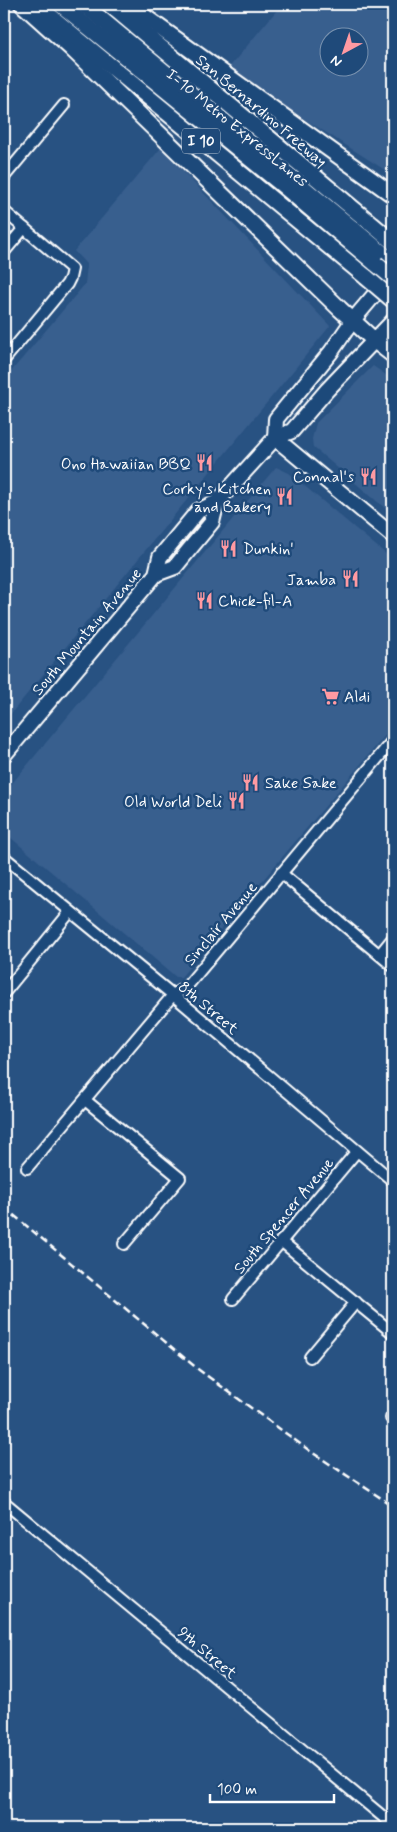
<svg xmlns="http://www.w3.org/2000/svg" width="397" height="1832" font-family="Mynerve,sans-serif">
<rect width="100%" height="100%" fill="#285282"/>
<filter id="ink" filterUnits="userSpaceOnUse"><feTurbulence type="fractalNoise" baseFrequency=".02" numOctaves="2"/><feDisplacementMap in="SourceGraphic" scale="10" xChannelSelector="R" yChannelSelector="G"/><feConvolveMatrix kernelMatrix="1 2 1 2 8 2 1 2 1" color-interpolation-filters="sRGB"/></filter>
<g filter="url(#ink)">
<g fill="#395f8e" fill-rule="evenodd">
<path d="M282 4H393V175L227 70ZM330 38H360V68H330Z"/>
<path d="M161 148 330 326 4 722V380L85 284 87 265 74 251Z"/>
<path d="M373 366 393 380V515L313 447 312 439 316 423Z"/>
<path d="M276 467 289 473 393 560V726L181 977H176L4 832V793Z"/>
</g>
<g fill="none" stroke-linecap="round" stroke-linejoin="round">
<defs>
<g id="minor">
<path d="M4 177 64 105"/>
<path d="M4 211 72 269 70 278 67 284 4 360"/>
<path d="M4 252 24 228"/>
<path d="M4 857 173 995 393 1181"/>
<path d="M281 873 393 966"/>
<path d="M380 954 393 938"/>
<path d="M4 993 70 912"/>
<path d="M85 1100 180 1178 124 1244"/>
<path d="M27 1168 173 995 188 985 393 740"/>
<path d="M281 1241 393 1333"/>
<path d="M233 1299 357 1151"/>
<path d="M310 1357 356 1302"/>
<path d="M391 1418 393 1416"/>
<path d="M4 1502 393 1825"/>
</g>
<g id="major">
<path d="M275 438 276 419 331 352 353 320 387 280"/>
<path d="M275 438 393 536"/>
<path d="M156 574 175 567 188 551 212 522 217 502"/>
<path d="M4 755 156 574 160 557 198 511 217 502 275 438 292 431 327 390 393 321"/>
</g>
<g id="highway">
<path d="M22 4 72 49 340 309 375 341 393 355"/>
<path d="M60 4 280 183 376 264"/>
<path d="M83 4 393 262"/>
<path d="M109 4 393 242"/>
<path d="M127 4 393 195"/>
<path d="M43 10 366 277"/>
</g>
</defs>
<use href="#minor" stroke="#fff" stroke-width="14"/>
<use href="#major" stroke="#fff" stroke-width="18"/>
<use href="#highway" stroke="#fff" stroke-width="19"/>
<use href="#minor" stroke="#1f4a7a" stroke-width="10"/>
<use href="#major" stroke="#1f4a7a" stroke-width="14"/>
<use href="#highway" stroke="#1f4a7a" stroke-width="15"/>
<path stroke="#fff" stroke-width="2.5" stroke-dasharray="8 4" stroke-linecap="butt" d="M4 1207 199 1370 310 1451 393 1506"/>
<defs>
<g id="highway-bridge">
<path d="M376 264 393 278"/>
<path d="M366 277 393 300"/>
</g>
</defs>
<use href="#highway-bridge" stroke="#fff" stroke-width="19" stroke-linecap="butt"/>
<use href="#highway-bridge" stroke="#1f4a7a" stroke-width="15"/>
</g>
</g>
<defs>
<symbol id="restaurant-bare" viewBox="-9 -9 18 18"><path d="M-5-6h1v4h1v-4h1v4h1v-4h1v5L-1.5 .5V6h-2V.5L-5-1ZM5-6V6H3V1.5H1.5Q1.5-4 5-6Z" fill="#ff9aa2" stroke="#1f4a7a" stroke-width="2.5" paint-order="stroke"/></symbol>
<symbol id="supermarket-bare" viewBox="-9 -9 18 18"><path d="M-6-5.5h2.5l.6 2H6L4.5 2H-2.5L-4.4-4H-6ZM-1.5 3.2a1.3 1.3 0 1 0 .1 0ZM3 3.2a1.3 1.3 0 1 0 .1 0Z" fill="#ff9aa2" stroke="#1f4a7a" stroke-width="2.5" paint-order="stroke"/></symbol>
</defs>
<g fill-rule="evenodd">
<use href="#restaurant-bare" x="192" y="450" width="25" height="25"/>
<use href="#restaurant-bare" x="356" y="464" width="25" height="25"/>
<use href="#restaurant-bare" x="272" y="484" width="25" height="25"/>
<use href="#restaurant-bare" x="216" y="536" width="25" height="25"/>
<use href="#restaurant-bare" x="338" y="566" width="25" height="25"/>
<use href="#restaurant-bare" x="192" y="588" width="25" height="25"/>
<use href="#supermarket-bare" x="318" y="684" width="25" height="25"/>
<use href="#restaurant-bare" x="238" y="770" width="25" height="25"/>
<use href="#restaurant-bare" x="224" y="788" width="25" height="25"/>
</g>
<g text-anchor="middle" stroke-width="5" stroke-linejoin="round" paint-order="stroke">
<rect fill="#1f4a7a" stroke="#bcc9d7" stroke-width="1" x="182" y="128.5" width="38" height="25" rx="4"/>
<g font-size="15" font-weight="bold" fill="#fff">
<text x="201" y="146">I 10</text>
</g>
<g font-size="16" fill="#fff" stroke="#1f4a7a">
<text transform="translate(262 110) rotate(40)" y="6">San Bernardino Freeway</text>
<text transform="translate(238 127) rotate(39)" y="6">I-10 Metro ExpressLanes</text>
<text transform="translate(86 631) rotate(-50)" y="6">South Mountain Avenue</text>
<text transform="translate(220 923) rotate(-50)" y="6">Sinclair Avenue</text>
<text transform="translate(209 1007) rotate(40)" y="6">8th Street</text>
<text transform="translate(283 1215) rotate(-50)" y="6">South Spencer Avenue</text>
<text transform="translate(208 1652) rotate(40)" y="6">9th Street</text>
</g>
<g font-size="16" fill="#fff" stroke="#1f4a7a" text-anchor="end">
<text x="191" y="469">Ono Hawaiian BBQ</text>
<text x="354" y="482">Connal's</text>
<text x="271" y="494">Corky's Kitchen<tspan x="271" dy="18">and Bakery</tspan></text>
<text x="243" y="554" text-anchor="start">Dunkin'</text>
<text x="336" y="585">Jamba</text>
<text x="218" y="606" text-anchor="start">Chick-fil-A</text>
<text x="344" y="702" text-anchor="start">Aldi</text>
<text x="265" y="788" text-anchor="start">Sake Sake</text>
<text x="222" y="807">Old World Deli</text>
</g>
</g>
<rect width="397" height="1832" fill="none" stroke="#1f4a7a" stroke-width="20"/>
<rect x="10" y="10" width="377" height="1812" fill="none" stroke="#fff" stroke-width="2" filter="url(#ink)"/>
<g transform="translate(344 52) rotate(220)"><circle r="24" fill="#1f4a7a" stroke="#7992af"/>
<path d="M0-4L9 19L0 12L-9 19Z" fill="#ff9aa2"/>
<text y="-8" font-size="14" font-weight="bold" text-anchor="middle" fill="#ffffff">N</text>
</g>
<path d="M210 1794v8h124v-8" fill="none" stroke="#ffffff" stroke-width="2.5"/>
<text x="217" y="1794" font-size="15" fill="#ffffff" stroke="#1f4a7a" stroke-width="4" paint-order="stroke">100 m</text>
</svg>
